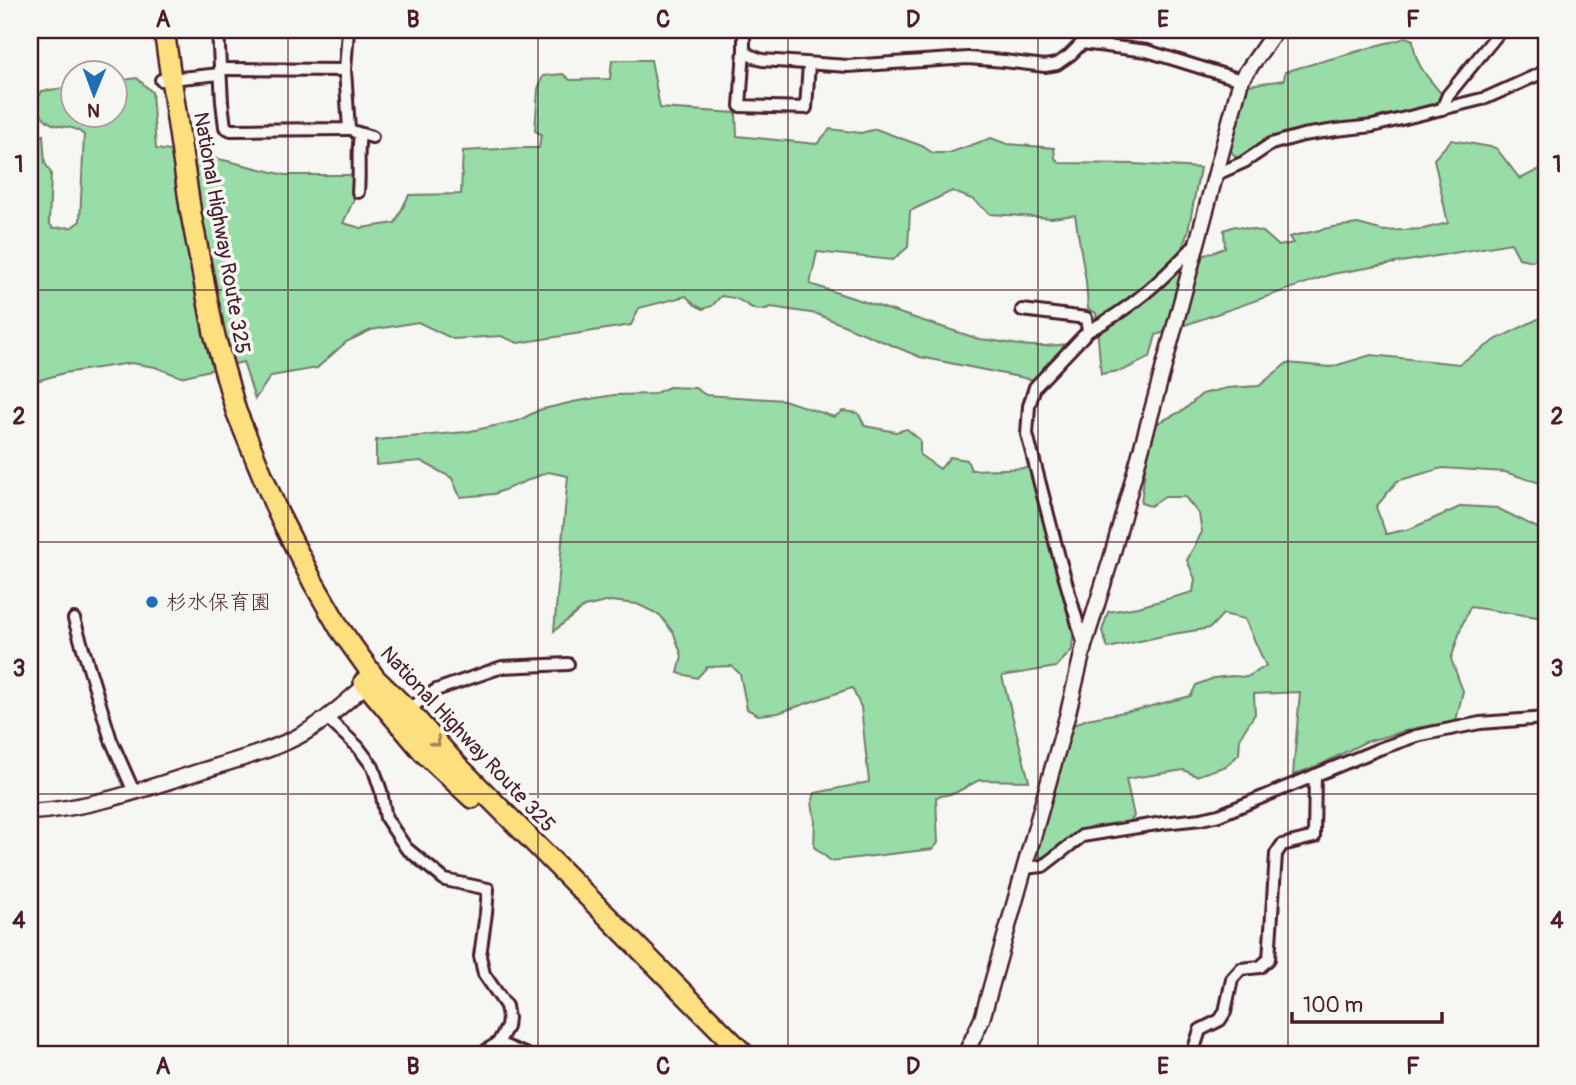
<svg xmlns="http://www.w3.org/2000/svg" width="1576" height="1085" font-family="Pangolin,'Klee One',sans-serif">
<rect width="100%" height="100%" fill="#f6f6f2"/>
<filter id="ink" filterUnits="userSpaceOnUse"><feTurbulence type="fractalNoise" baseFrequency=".0143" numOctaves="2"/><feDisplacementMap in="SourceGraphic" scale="14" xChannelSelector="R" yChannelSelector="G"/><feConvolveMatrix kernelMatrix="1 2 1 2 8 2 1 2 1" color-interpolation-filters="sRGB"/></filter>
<g filter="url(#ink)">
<g fill="#98dca8" stroke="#717e6a" stroke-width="2">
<path d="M1406 37 1413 40C1415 67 1428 77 1444 97L1431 107 1386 115 1347 126 1237 159 1229 148 1238 113 1249 85 1284 80 1285 72C1316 62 1348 55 1379 45 1388 42 1397 42 1406 37Z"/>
<path d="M612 60H651L660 108 736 113 737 136 817 144 830 129 861 133 876 129 922 146 933 153H949L991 138 1007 144 1054 148 1055 158 1060 163 1134 164 1200 168 1188 232 1181 250 1199 257 1225 248 1224 230 1235 226 1263 232 1279 246 1293 243 1289 237 1333 227 1358 224 1384 231 1423 229 1448 223 1434 159 1451 140 1496 148 1520 179 1546 166V241L1541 242 1542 254 1533 261 1519 258 1511 243 1332 274 1156 335 1150 357 1124 370 1101 374 1096 313 1088 309 1086 281 1075 215 1051 218 990 214 974 200 952 191 910 211 908 247 893 260 817 252 810 284 979 339C993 340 1006 343 1020 345 1035 347 1051 346 1067 344L1034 380 920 357 817 314 771 307C757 314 751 307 739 300 734 297 727 297 721 296L712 306 703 309 695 305 686 296 639 308 631 325 518 343 501 336 453 339 418 322 371 330 346 342 317 368 271 376 255 399 243 362 181 377 155 367 131 363 64 373 30 383V140L43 135 45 163 51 173 49 223 53 228 72 227 80 221 84 135C66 118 52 138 35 104L42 91 73 87 74 116H116V81L137 78 152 92 156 149 211 157 285 175H355V197L343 223 361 228 395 223 409 195 461 194 463 151 520 148H539L541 134 535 131 538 89 543 76 563 74 570 80 610 79Z"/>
<path d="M1546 315V485L1505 472 1442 468 1397 481 1376 507 1386 534 1410 529 1462 506 1497 508 1546 532V624L1537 617 1470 607 1462 625 1451 659 1463 691 1456 721 1416 728 1365 742 1322 764 1293 775 1300 692 1254 694 1255 714 1240 737 1239 754 1226 766 1196 776 1184 770 1126 779 1134 816 1129 823 1081 830 1044 857 1033 858 1071 726 1087 719 1140 709 1191 696 1196 685 1214 678 1231 676 1247 677 1266 666 1245 619 1223 614 1210 628 1167 635 1108 648 1102 631 1108 612 1138 607 1193 592 1195 579 1187 560 1202 532 1199 514 1185 497H1165L1150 506 1141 503 1146 460 1156 424 1184 410 1202 394 1227 388 1259 386 1287 363 1331 367 1371 355 1459 364 1497 339Z"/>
<path d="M669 387 695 388 706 395 784 400 834 417 843 411 858 413 865 426 896 432 907 429 920 440V455L940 469 950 457 967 460 971 470 1030 468 1074 626 1072 650 1056 667 1002 676 1029 781 979 780 955 793 936 797 938 843 933 849 831 861 814 847 815 821 812 802 815 793 869 782 861 707 852 688 778 713 758 715 747 709 740 674 732 666 707 667 697 678 678 673 682 656 674 634 660 615 637 604 610 601 584 607 554 631 568 476 548 472 494 494 460 497 452 478 421 461 376 465V440L466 432 518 421 539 410 573 402 614 395 653 394Z"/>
</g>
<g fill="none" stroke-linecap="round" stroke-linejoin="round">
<defs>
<g id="street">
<path d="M218 30 222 102 225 127 231 130 349 129 345 70 348 30"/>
<path d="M744 30V50L749 55 762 60 848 66 968 58 1004 61 1045 66 1057 64 1070 55 1082 43 1147 51 1241 80"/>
<path d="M744 50 740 106 806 108 809 64"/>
<path d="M220 69 345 70"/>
<path d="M161 80 220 74"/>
<path d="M1442 109 1448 95 1501 30"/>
<path d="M355 132 372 137"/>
<path d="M1215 175 1244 162 1271 144 1303 135 1336 130 1373 126 1486 98 1546 71"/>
<path d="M358 192C360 172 357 154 360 134"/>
<path d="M1022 310 1086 318 1088 331 1035 387 1029 406 1027 434 1059 557 1084 646"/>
<path d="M1088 331C1131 309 1161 281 1194 246"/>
<path d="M74 619 111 740 134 792"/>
<path d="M408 710 436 690 502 667 568 664"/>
<path d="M327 718 358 747 373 767 381 791 386 818 406 848 445 880 488 889 486 913 480 956 484 974 506 1006 508 1018 507 1027 498 1043 488 1049 482 1055"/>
<path d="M1024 868 1043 866 1082 836 1163 823 1201 819 1219 815 1379 749 1416 736 1480 723 1546 718"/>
<path d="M498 1043 527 1055"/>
<path d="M967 1051 988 1055"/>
<path d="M1192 1055 1200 1030 1220 1020 1225 1012 1232 979 1241 969 1260 967 1269 959 1276 854 1282 845 1314 837 1315 775"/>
</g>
<g id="secondary">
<path d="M30 812C89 809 145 789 201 771 233 761 267 752 297 737 326 722 349 699 374 678"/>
<path d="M965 1055 982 1019 1068 713 1084 646 1111 559 1157 392 1241 80 1276 30"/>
</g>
<g id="highway">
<path d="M164 30 191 214 214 333 236 411 278 513 313 582 340 629 375 678 408 710 457 765 745 1055"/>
<path d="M364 682 423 752 472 798"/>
</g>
</defs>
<use href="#street" stroke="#4a1f2b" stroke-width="16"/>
<use href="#secondary" stroke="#4a1f2b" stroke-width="19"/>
<use href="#highway" stroke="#4a1f2b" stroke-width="24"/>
<use href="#street" stroke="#f6f6f2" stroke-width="10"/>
<use href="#secondary" stroke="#f6f6f2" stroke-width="14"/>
<use href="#highway" stroke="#fce080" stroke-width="19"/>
</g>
<defs><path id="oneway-chevron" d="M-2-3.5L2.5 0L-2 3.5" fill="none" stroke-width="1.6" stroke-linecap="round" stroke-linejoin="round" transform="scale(1.75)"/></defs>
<use stroke="#a38056" href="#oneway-chevron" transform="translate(436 742) rotate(48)"/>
</g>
<path fill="none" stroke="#4a1f2b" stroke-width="2" stroke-opacity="0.55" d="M288 30V1055M538 30V1055M788 30V1055M1038 30V1055M1288 30V1055M30 290H1546M30 542H1546M30 794H1546"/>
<circle fill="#1f6fb2" stroke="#f6f6f2" stroke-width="2.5" cx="152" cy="602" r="7"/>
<g text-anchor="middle" stroke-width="7" stroke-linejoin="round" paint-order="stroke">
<g font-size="21" fill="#4a1f2b" stroke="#f6f6f2">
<text transform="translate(222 233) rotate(80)" y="7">National Highway Route 325</text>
<text transform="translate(468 739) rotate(47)" y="7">National Highway Route 325</text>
</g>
<g font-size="21" fill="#4a1f2b" stroke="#f6f6f2" text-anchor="start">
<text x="166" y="609">杉水保育園</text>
</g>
</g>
<rect width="1576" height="1085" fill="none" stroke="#f6f6f2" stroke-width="77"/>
<g transform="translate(94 94) rotate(181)"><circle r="33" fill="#f6f6f2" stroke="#b1a0a2" stroke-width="2"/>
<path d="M0-5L12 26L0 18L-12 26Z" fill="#1f6fb2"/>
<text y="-10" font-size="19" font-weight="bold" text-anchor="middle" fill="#4a1f2b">N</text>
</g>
<path d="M1292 1012v10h150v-10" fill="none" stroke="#4a1f2b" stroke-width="3.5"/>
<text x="1303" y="1012" font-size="21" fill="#4a1f2b" stroke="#f6f6f2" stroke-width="5" paint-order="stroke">100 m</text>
<rect x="38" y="38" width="1500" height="1008" fill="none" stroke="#4a1f2b" stroke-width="2.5"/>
<g font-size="23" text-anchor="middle" font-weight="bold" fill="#4a1f2b">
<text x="163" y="27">A</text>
<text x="413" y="27">B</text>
<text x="663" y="27">C</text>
<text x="913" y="27">D</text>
<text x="1163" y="27">E</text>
<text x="1413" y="27">F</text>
<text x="19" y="172">1</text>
<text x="1557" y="172">1</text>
<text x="19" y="424">2</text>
<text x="1557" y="424">2</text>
<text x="19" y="676">3</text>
<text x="1557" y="676">3</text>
<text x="19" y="928">4</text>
<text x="1557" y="928">4</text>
<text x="163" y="1074">A</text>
<text x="413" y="1074">B</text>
<text x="663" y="1074">C</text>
<text x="913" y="1074">D</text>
<text x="1163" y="1074">E</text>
<text x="1413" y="1074">F</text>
</g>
</svg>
